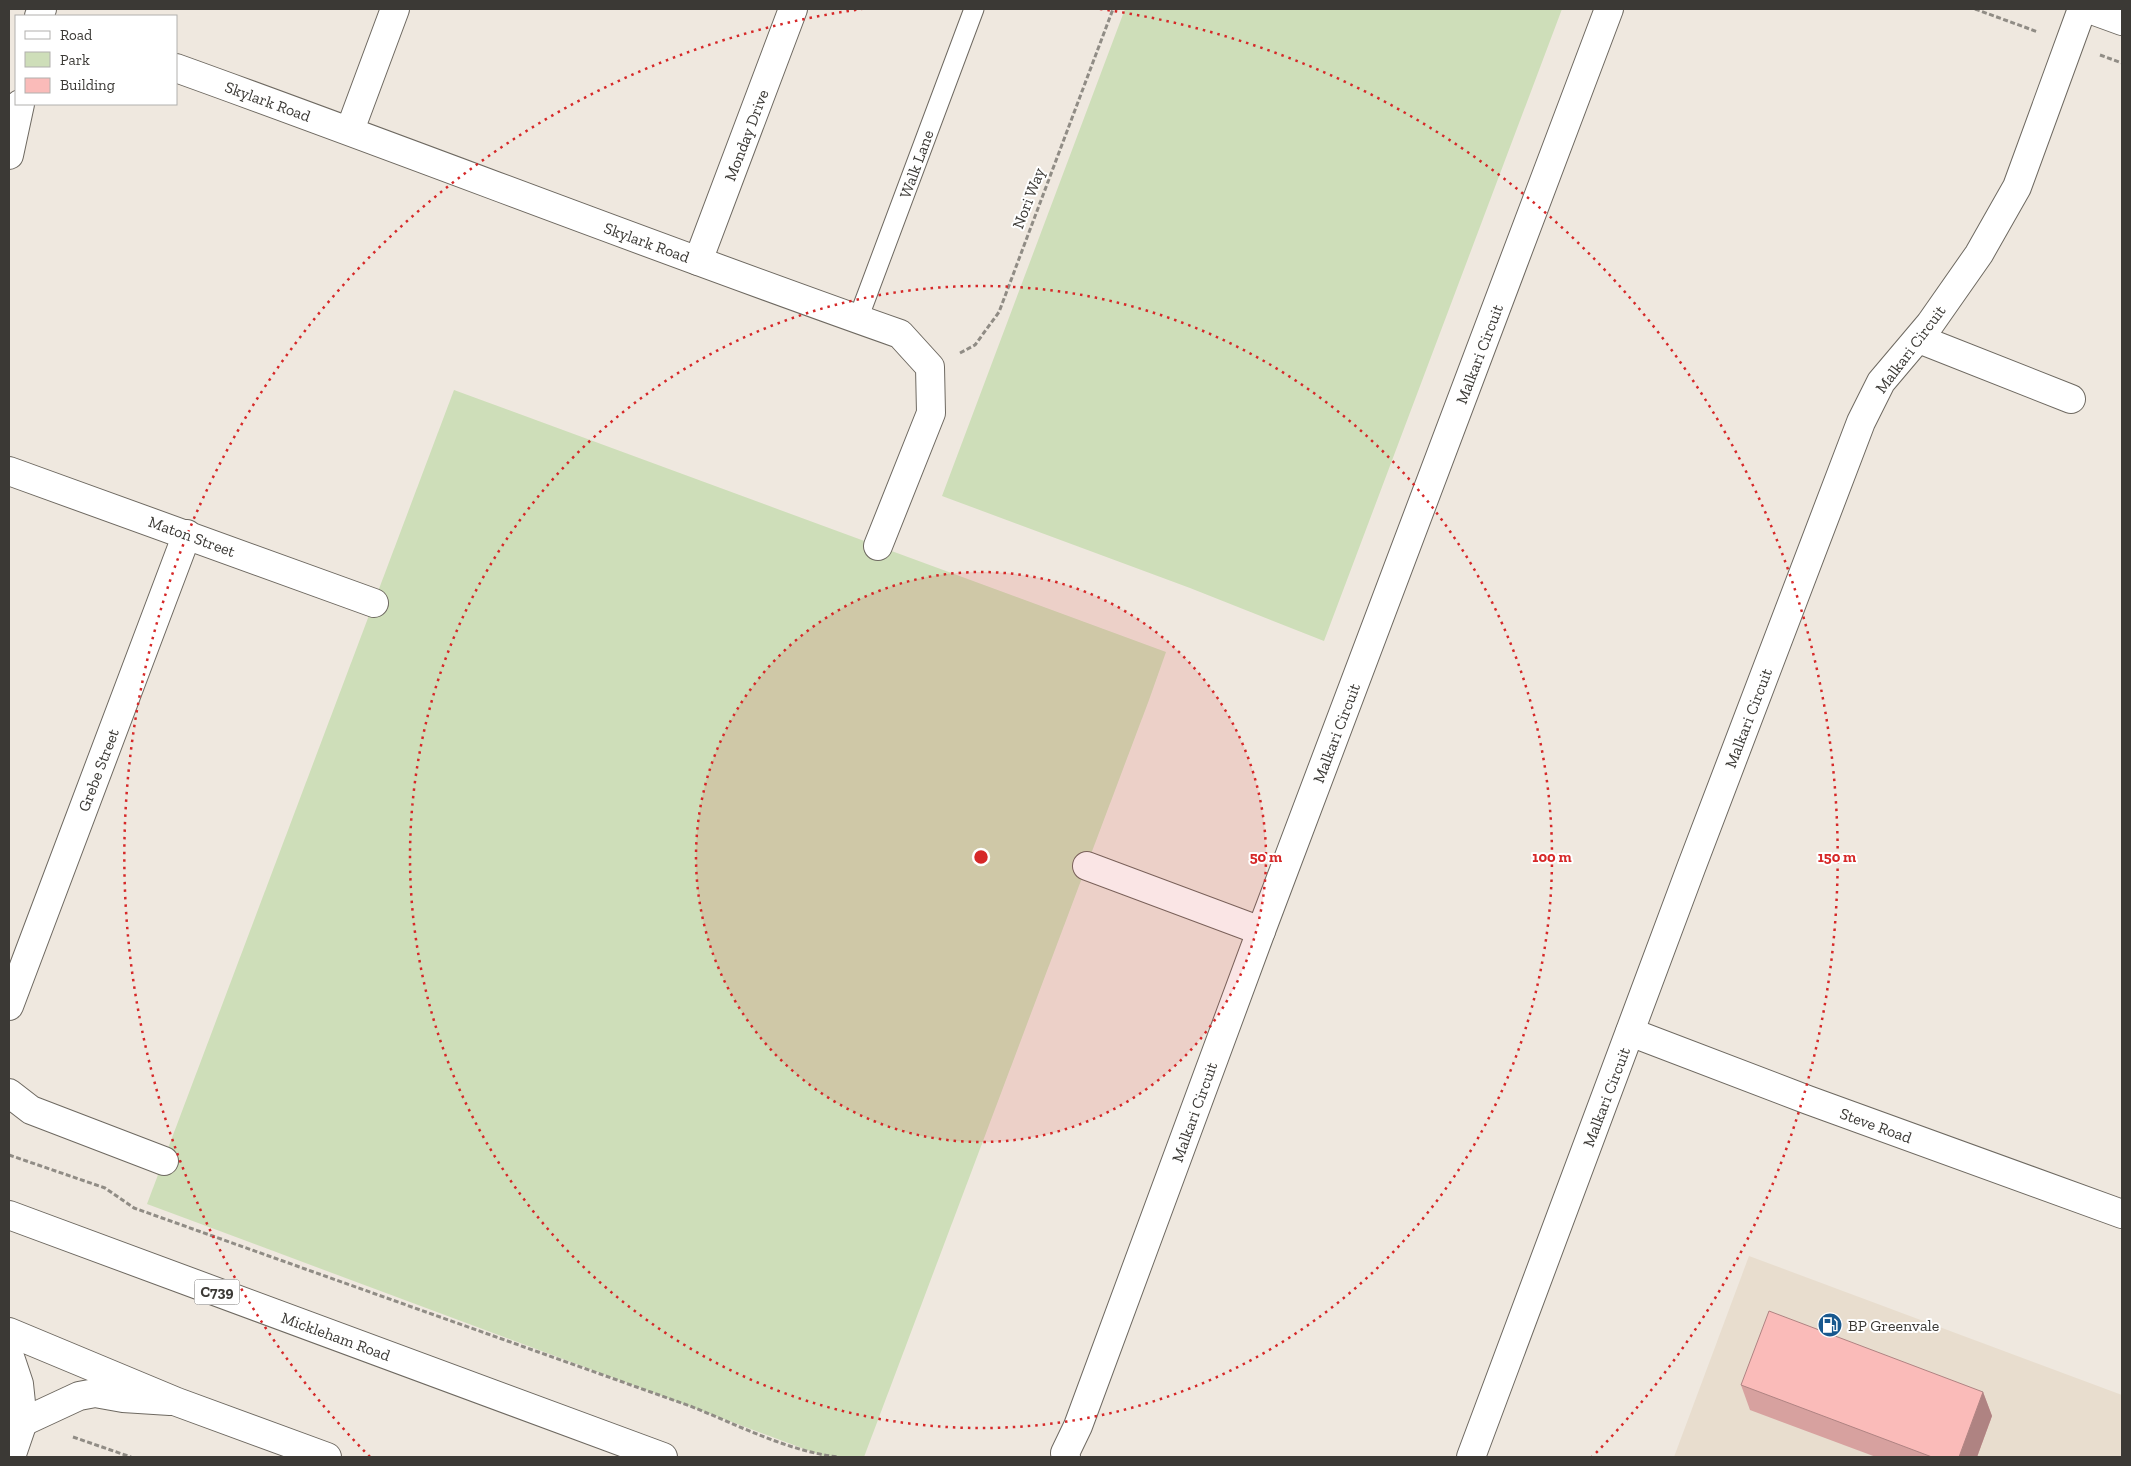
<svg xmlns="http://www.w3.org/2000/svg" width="2131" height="1466" font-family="'Zilla Slab',serif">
<rect width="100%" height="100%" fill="#efe8df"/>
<path fill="#e8ddce" d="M1749 1256 2122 1395V1457H1674Z"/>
<g fill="#cedeb9">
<path d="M1125 9H1562L1324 641 1190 588 942 496Z"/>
<path d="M454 390 1166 652 1149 700 864 1457H826L147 1204Z"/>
</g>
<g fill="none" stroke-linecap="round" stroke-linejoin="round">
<defs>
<path id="service" d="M858 319 974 9"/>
<g id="minor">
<path d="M2089 9 2122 21"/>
<path d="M39 16 42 9"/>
<path d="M176 68C418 155 658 249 900 334L930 367 931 413 878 546"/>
<path d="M350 130 395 9"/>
<path d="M9 155 20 104"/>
<path d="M698 261 793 9"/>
<path d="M1919 339 2071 399"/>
<path d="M9 471 374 603"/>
<path d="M1087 866 1261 931"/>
<path d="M9 1006 187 534"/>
<path d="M1630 1032 1808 1100 2122 1214"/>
<path d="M9 1093 31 1110 164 1161"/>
<path d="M9 1354 19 1384 23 1422 11 1457"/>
<path d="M23 1422 79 1396 95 1393 123 1398 170 1401"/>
<path d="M1066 1457 1065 1453 1078 1426 1261 931 1609 9"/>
<path d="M1471 1457 1691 868 1861 422 1881 382 1930 324 1979 254 2017 187 2082 9"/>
</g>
<g id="primary">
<path d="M9 1215 663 1457"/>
<path d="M9 1332 177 1402 327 1457"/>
</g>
</defs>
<use href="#service" stroke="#6e6961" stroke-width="21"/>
<use href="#minor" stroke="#6e6961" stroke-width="30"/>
<use href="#primary" stroke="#6e6961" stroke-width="30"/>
<g stroke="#908c85" stroke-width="3" stroke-dasharray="5 2.5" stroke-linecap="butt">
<path d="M1975 9 2038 32"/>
<path d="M2100 55 2122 63"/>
<path d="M960 353 975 345 999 312 1113 9"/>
<path d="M9 1155 105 1188 134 1208 690 1406C738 1425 787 1451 838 1457"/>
<path d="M73 1437 131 1457"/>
</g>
<use href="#service" stroke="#fff" stroke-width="19"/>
<use href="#minor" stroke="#fff" stroke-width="28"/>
<use href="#primary" stroke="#fff" stroke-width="28"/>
</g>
<path fill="#d7a19f" d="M1741 1385 1983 1392 1992 1416 1977 1457H1876L1750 1410Z"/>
<path fill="#af8382" d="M1983 1392 1992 1416 1977 1457H1959Z"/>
<path fill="#fabbb9" stroke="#af8382" d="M1769 1311 1983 1392 1959 1457H1932L1741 1385Z"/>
<circle cx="981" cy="857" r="285" fill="#d62828" fill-opacity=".12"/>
<g fill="none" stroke="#d62828" stroke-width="2.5" stroke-dasharray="2.5 5">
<circle cx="981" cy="857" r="285"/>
<circle cx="981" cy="857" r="571"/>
<path d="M370 1457A856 856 0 0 1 862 9M1100 9A856 856 0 0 1 1592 1457"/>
</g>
<defs>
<symbol id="fuel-disc" viewBox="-11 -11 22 22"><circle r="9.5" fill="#18588e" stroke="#fff"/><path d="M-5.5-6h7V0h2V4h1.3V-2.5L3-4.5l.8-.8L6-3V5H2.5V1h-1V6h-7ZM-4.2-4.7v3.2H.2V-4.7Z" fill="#fff"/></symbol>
</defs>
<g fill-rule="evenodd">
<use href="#fuel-disc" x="1816" y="1311" width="28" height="28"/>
</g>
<g text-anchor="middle" stroke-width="4" stroke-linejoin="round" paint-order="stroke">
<rect fill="#fff" stroke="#767472" stroke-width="1" x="194.5" y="1279.5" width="45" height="25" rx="4"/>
<g font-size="15" font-weight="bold" fill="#3b3935">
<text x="217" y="1297">C739</text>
</g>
<g font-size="16" fill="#3b3935" stroke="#fff">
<text transform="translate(268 101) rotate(20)" y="6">Skylark Road</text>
<text transform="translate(746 135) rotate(-69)" y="6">Monday Drive</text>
<text transform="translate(916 164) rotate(-70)" y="6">Walk Lane</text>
<text transform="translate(1028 198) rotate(-69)" y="6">Nori Way</text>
<text transform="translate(647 242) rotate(20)" y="6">Skylark Road</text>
<text transform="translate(1910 349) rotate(-53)" y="6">Malkari Circuit</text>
<text transform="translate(1479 354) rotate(-69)" y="6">Malkari Circuit</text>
<text transform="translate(192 536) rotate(20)" y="6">Maton Street</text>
<text transform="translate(1748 718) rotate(-69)" y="6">Malkari Circuit</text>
<text transform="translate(1336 733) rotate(-69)" y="6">Malkari Circuit</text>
<text transform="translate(98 770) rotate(-69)" y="6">Grebe Street</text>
<text transform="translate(1606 1097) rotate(-69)" y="6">Malkari Circuit</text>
<text transform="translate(1194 1112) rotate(-70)" y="6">Malkari Circuit</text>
<text transform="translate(1876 1125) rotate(20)" y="6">Steve Road</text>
<text transform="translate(336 1336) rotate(20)" y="6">Mickleham Road</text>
</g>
<g font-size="16" fill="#3b3935" stroke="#fff" text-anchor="start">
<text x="1848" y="1331">BP Greenvale</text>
</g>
</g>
<circle cx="981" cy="857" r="8" fill="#d62828" stroke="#fff" stroke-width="2.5"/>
<g font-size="15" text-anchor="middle" font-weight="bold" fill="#d62828" stroke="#fff" stroke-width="4" stroke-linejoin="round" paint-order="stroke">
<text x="1266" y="862">50 m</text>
<text x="1552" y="862">100 m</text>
<text x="1837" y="862">150 m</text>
</g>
<rect width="2131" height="1466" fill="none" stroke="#3b3935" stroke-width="20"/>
<rect x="15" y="15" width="162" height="90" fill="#ffffff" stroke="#b1b0ae"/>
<rect x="25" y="31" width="25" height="8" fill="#ffffff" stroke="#b1b0ae"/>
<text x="60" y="40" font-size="15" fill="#3b3935">Road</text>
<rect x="25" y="52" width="25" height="15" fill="#cedeb9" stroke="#b1b0ae"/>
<text x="60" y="65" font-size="15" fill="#3b3935">Park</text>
<rect x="25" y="78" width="25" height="15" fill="#fabbb9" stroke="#b1b0ae"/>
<text x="60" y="90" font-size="15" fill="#3b3935">Building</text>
</svg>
